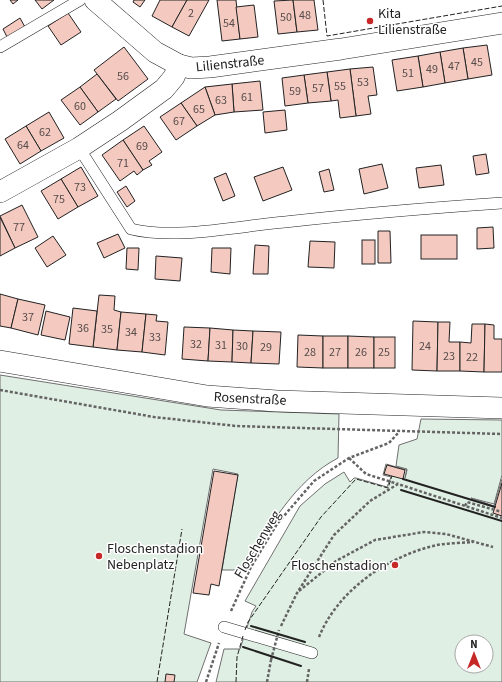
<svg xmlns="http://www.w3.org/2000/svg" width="502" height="682" font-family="'Source Sans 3',sans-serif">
<rect width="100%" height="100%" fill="#fff"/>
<g fill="#e0efe3" stroke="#6f6f6f" fill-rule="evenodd">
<path d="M0 375 221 410 339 414 338 458C294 481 270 527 244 567L235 570H222L238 474 213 469 184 634 211 643 197 682H0Z"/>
<path d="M421 419 502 420V475L494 504 471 498 494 506 502 479V682H216L224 649H240L252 612 256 606 245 601 300 506 325 484 344 472 350 482 354 478H356L387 487 391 477 383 475 386 464 407 470 405 478 407 469 396 466 399 445 417 439ZM462 642H486V666H462Z"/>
</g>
<g fill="#f3c9c0" stroke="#222">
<path d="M10 0H18L13 4Z"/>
<path d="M35 0H54L42 9Z"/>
<path d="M134 0H145L140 7 133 2Z"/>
<path d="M160 0H187L172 27 152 16Z"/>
<path d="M187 0H209L189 36 172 27Z"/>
<path d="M217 0H236L240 39 222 41Z"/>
<path d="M293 0 297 32 278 34 274 1Z"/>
<path d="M293 0H314L318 30 297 32Z"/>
<path d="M254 5 258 37 240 39 236 7Z"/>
<path d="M68 13 81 32 61 45 48 26Z"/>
<path d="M20 18 25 27 7 37 3 29Z"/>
<path d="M487 45 492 75 468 79 463 48Z"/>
<path d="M124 47 148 79 118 101 94 70Z"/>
<path d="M463 48 468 79 445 83 440 52Z"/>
<path d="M440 52 445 83 423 87 418 56Z"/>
<path d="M418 56 423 87 397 91 392 60Z"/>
<path d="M373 67 377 95 368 96 371 114 356 116 350 69Z"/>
<path d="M350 69 356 116 340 118 338 100 331 101 327 72Z"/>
<path d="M327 72 331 101 308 103 304 75Z"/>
<path d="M97 74 116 99 98 112 80 87Z"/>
<path d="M304 75 308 103 285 106 282 78Z"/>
<path d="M260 81 263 110 234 112 232 84Z"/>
<path d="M232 84 234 112 215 115 205 87Z"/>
<path d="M80 87 98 112 80 125 61 100Z"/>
<path d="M205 87 215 115 197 126 181 103Z"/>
<path d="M181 103 197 126 176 140 160 117Z"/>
<path d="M285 110 287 130 265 133 263 112Z"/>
<path d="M49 112 64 138 41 151 26 126Z"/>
<path d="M26 126 41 151 20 164 5 139Z"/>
<path d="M144 126 162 152 149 161 152 165 143 170 123 140Z"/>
<path d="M123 140 143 170 137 175 134 171 120 181 102 155Z"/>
<path d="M486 154 489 173 476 175 473 156Z"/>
<path d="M382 164 388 188 364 194 359 169Z"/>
<path d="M441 165 444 185 419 188 416 168Z"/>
<path d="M81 167 98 196 78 207 61 179Z"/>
<path d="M283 167 292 190 263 201 254 177Z"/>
<path d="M329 169 334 190 324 192 319 172Z"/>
<path d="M226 173 235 196 223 201 214 178Z"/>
<path d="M61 179 78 207 58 219 41 191Z"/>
<path d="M126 186 135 201 127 207 117 192Z"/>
<path d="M22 205 38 237 15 248 0 216Z"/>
<path d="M0 217 15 248 0 256Z"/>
<path d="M493 227 494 248 477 249V228Z"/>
<path d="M378 231H390L391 263H378Z"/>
<path d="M118 234 125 248 104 258 97 243Z"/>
<rect x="421" y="235" width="36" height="24"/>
<path d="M53 236 66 255 47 267 35 248Z"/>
<rect x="362" y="240" width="13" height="24"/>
<path d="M310 241 335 242 334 268 308 267Z"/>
<path d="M255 245 269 246 268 274H253Z"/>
<path d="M127 248H139L138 270 126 269Z"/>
<path d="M212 248H231L230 274 211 272Z"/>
<path d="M156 256 182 258 180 281 155 279Z"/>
<path d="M0 294 18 299 11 328 0 326Z"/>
<path d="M99 295 115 296 114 310 121 312 117 350 93 347Z"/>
<path d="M18 299 45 305 38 335 11 328Z"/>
<path d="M73 308 97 311 93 347 69 344Z"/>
<path d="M46 311 70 317 65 340 41 335Z"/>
<path d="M121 312 146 314 142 352 117 350Z"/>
<path d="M146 314 157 315 156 321 168 322 165 355 142 352Z"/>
<path d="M413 321 438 322 437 371 412 370Z"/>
<path d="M438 322H450L449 342H460V371H437Z"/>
<path d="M472 324H485L484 372 460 371V342L471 343Z"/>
<path d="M485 324 494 325V339H502V372H484Z"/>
<path d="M184 327 210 328 208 361 182 359Z"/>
<path d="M210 328 233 330 232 362 208 361Z"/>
<path d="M233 330 253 331 251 363 232 362Z"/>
<path d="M253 331 281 332 279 364 251 363Z"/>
<path d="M298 335 323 336V368L297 367Z"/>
<rect x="323" y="336" width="25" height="32"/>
<path d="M348 336 374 337V368H348Z"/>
<rect x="374" y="337" width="21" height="31"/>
<path d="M387 465 405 470 403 479 384 474Z"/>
<path d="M214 471 238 475 219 586 211 584 209 595 193 593Z"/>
<path d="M502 483V516L493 513Z"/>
<path d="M166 674 175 675 174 682H165Z"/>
</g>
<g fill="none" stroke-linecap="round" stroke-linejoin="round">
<defs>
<g id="lane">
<path d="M0 47 80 0"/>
<path d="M79 148 131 229C175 240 239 226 285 222 357 214 429 208 502 203"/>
<path d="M224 627 312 653"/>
</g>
<g id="street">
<path d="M95 0 155 52 179 65"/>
<path d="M0 192 79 148 120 121 164 89 174 77 179 65 191 68 210 67 341 49 502 23"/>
<path d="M0 361 207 396 277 401 502 408"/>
</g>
</defs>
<use href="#lane" stroke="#222" stroke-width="12"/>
<use href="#street" stroke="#222" stroke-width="22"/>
<g stroke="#646464" stroke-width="2.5" stroke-dasharray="3 2" stroke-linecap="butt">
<path d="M0 390 154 417 236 426 502 434"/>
<path d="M349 458 366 474 398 484"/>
<path d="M465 506 467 502 502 512"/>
<path d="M299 591 336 561 375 540 424 532 446 534 493 547"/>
<path d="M231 611 251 567 277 524 314 481 349 458 389 443 399 432"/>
<path d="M281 626 297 593 334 535 370 501 398 484 502 518"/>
<path d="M319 637C338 590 388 556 437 545 449 543 462 543 473 542"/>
<path d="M206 682 219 643"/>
<path d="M267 682 271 660"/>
<path d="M307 682 309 669"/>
</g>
<use href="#lane" stroke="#fff" stroke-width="11"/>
<use href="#street" stroke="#fff" stroke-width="21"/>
<path stroke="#646464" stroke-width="2.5" stroke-dasharray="3 2" stroke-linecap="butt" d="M271 660 279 630"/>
<g stroke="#222" stroke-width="1" stroke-dasharray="5 2" stroke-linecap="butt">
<path d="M323 0 327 36 502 6"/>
<path d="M245 630 248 622 321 517 356 479 388 488 392 476"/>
<path d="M157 682 182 529"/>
<path d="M236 682 237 657 243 636"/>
</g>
<g stroke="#222" stroke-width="2">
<path d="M403 479 495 507"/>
<path d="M401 490 502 521"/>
<path d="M251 626 305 642"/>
<path d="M243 647 301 666"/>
</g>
</g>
<g fill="#c62828" stroke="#fff" stroke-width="1.5">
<circle cx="370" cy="21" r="4"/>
<circle cx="99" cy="556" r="4"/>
<circle cx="395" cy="565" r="4"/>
</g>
<g text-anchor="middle" stroke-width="3" stroke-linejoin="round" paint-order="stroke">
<g font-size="12" fill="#564c4a">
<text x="191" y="17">2</text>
<text x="305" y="19">48</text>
<text x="286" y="21">50</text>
<text x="229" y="27">54</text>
<text x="477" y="66">45</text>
<text x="454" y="70">47</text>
<text x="432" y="73">49</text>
<text x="408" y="77">51</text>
<text x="123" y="80">56</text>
<text x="363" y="86">53</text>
<text x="340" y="90">55</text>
<text x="318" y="92">57</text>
<text x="295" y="95">59</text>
<text x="247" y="101">61</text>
<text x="221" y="104">63</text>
<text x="80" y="110">60</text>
<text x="199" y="113">65</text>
<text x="179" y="125">67</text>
<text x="45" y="136">62</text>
<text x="23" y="149">64</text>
<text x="142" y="150">69</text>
<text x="123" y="167">71</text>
<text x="80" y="191">73</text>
<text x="59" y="203">75</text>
<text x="19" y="231">77</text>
<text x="28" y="321">37</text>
<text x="83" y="332">36</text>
<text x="107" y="333">35</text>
<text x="131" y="336">34</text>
<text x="155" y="341">33</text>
<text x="196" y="348">32</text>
<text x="221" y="349">31</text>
<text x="242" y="350">30</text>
<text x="425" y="350">24</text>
<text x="266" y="351">29</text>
<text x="310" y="356">28</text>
<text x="335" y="356">27</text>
<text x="361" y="356">26</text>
<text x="384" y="356">25</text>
<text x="449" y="360">23</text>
<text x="472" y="361">22</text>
</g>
<g font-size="14" fill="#222" stroke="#fff" text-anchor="start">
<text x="378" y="18">Kita<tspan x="378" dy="16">Lilienstraße</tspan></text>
<text x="107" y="553">Floschenstadion<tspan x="107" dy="16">Nebenplatz</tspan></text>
<text x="387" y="570" text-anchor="end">Floschenstadion</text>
</g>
<g font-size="14" fill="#222" stroke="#fff">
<text transform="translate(230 63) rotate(-6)" y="5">Lilienstraße</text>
<text transform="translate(250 398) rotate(3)" y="5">Rosenstraße</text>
<text transform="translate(257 544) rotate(-59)" y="5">Floschenweg</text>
</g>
</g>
<g transform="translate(474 654)"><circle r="19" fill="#ffffff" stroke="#a7a7a7"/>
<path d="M0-3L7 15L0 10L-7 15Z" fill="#c62828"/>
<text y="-6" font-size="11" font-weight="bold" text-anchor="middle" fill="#222222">N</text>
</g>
</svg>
